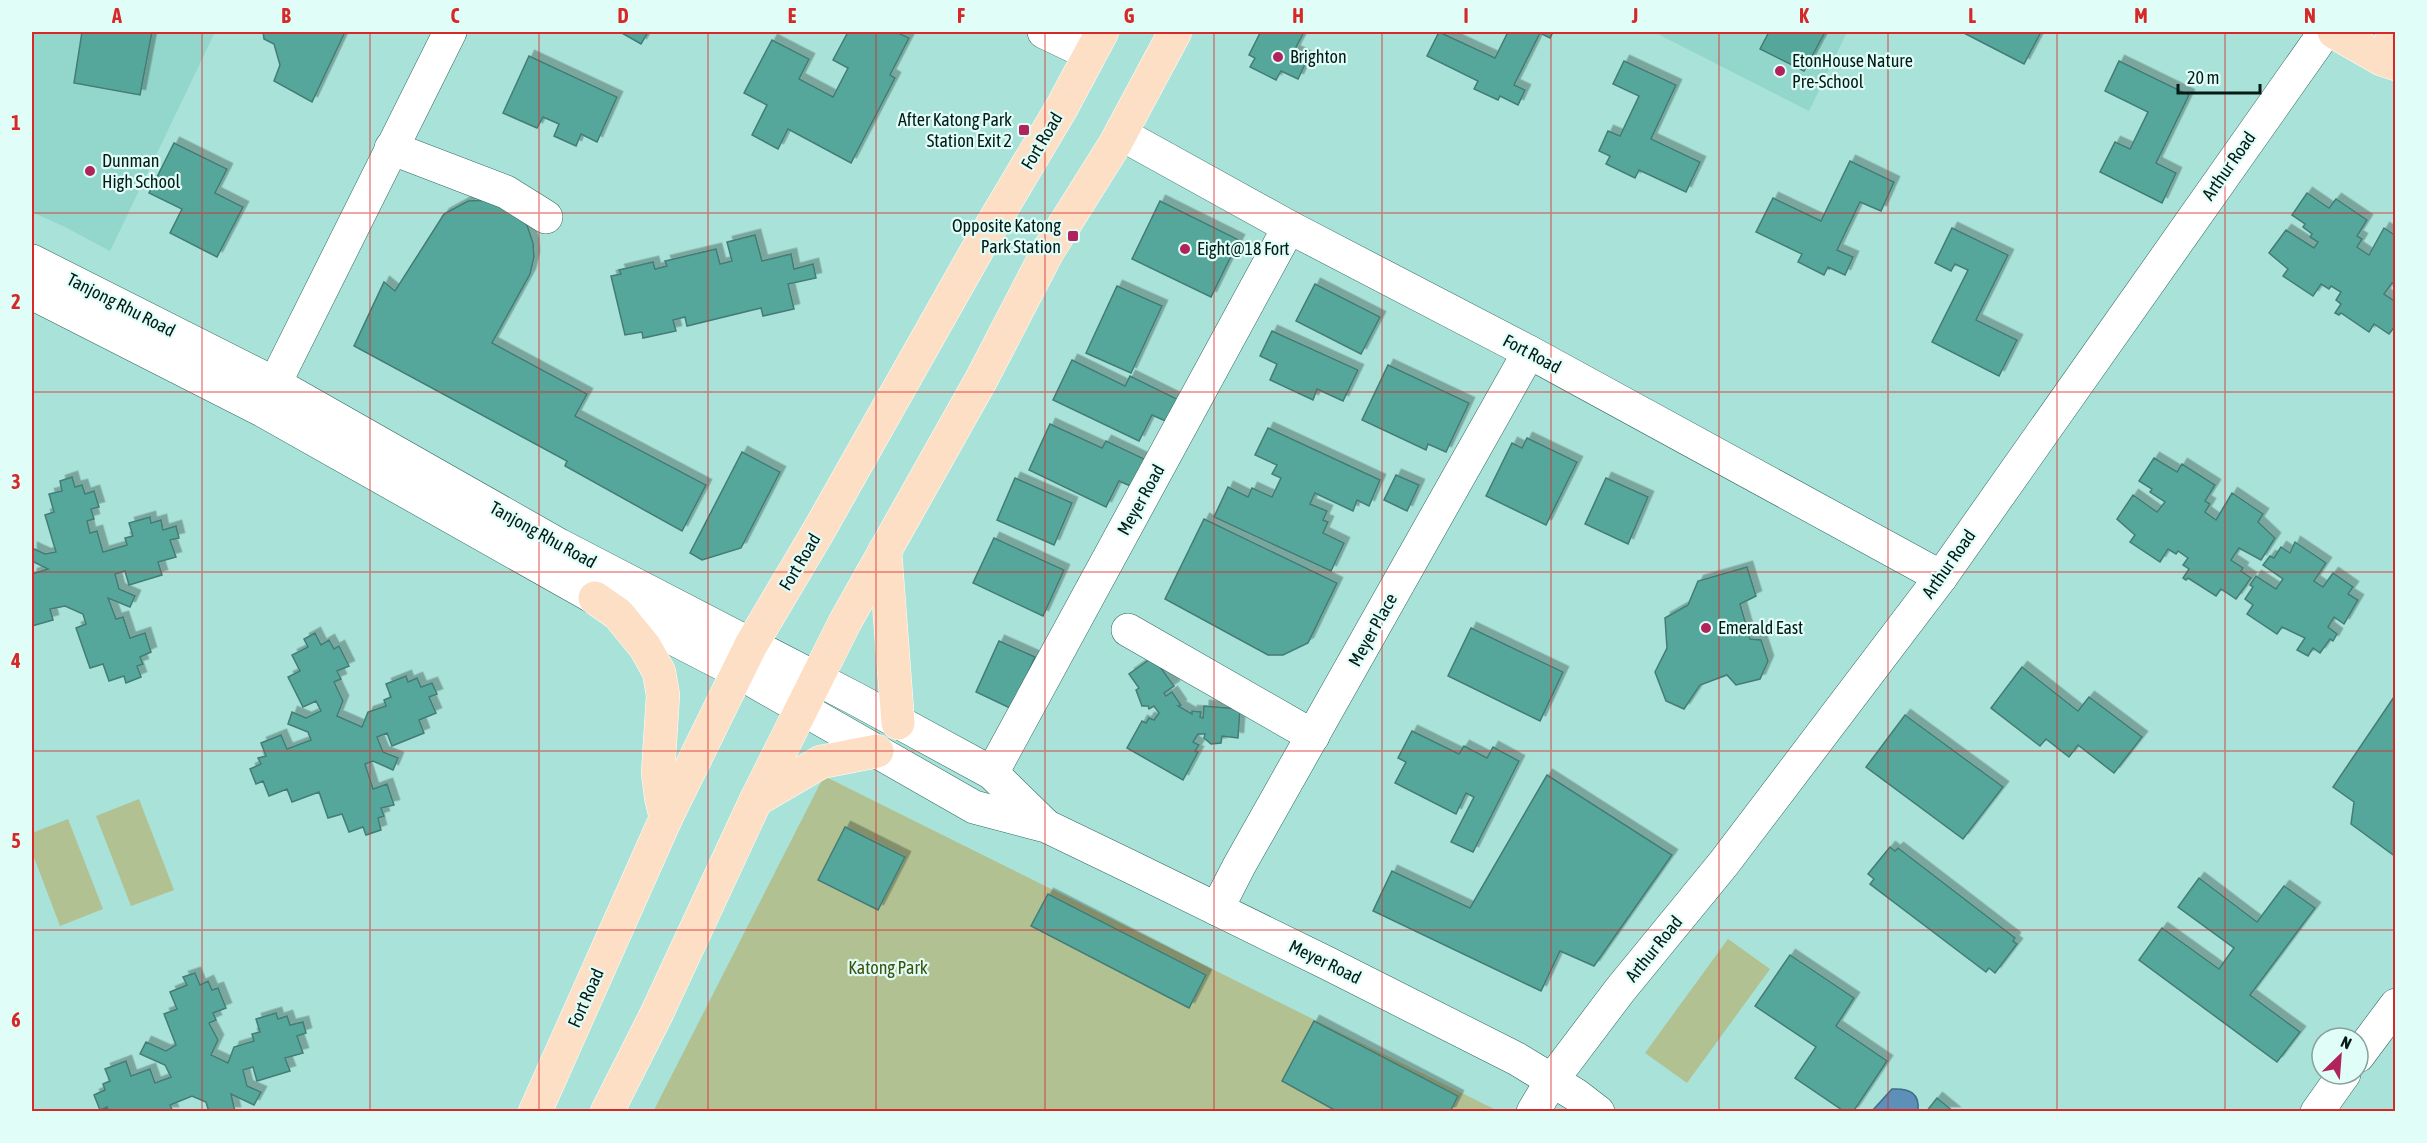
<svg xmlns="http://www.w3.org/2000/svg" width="2427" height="1143" font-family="'Asap Condensed',sans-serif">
<defs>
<filter id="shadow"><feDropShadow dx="5.5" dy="-5.5" stdDeviation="0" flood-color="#0004"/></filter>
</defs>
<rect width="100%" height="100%" fill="#a8e2d8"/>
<g fill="#93d6cb">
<path d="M32 32H215L110 251 65 227 32 212Z"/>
<path d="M1654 32H1847L1809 111Z"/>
</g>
<g fill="#b2c192">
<path d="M824 776 1498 1111 653 1112Z"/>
<path d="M139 799 174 890 131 906 96 816Z"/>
<path d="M68 819 103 909 60 926 32 852V833Z"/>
<path d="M1728 939 1770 969 1687 1083 1645 1053Z"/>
</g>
<path fill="#5c90b9" stroke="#416d88" stroke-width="1.5" d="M1892 1089C1909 1088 1920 1093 1918 1111H1872Z"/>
<g fill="#54a79b" stroke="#447c74" stroke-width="1.5" filter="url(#shadow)">
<path d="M82 32H152L140 95 74 83Z"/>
<path d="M263 32H345L312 102 274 81 280 65 274 44 264 39Z"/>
<path d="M620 32H648L641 44Z"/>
<path d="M848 32H896L909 38 890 75 895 78 851 163 788 129 778 149 752 135 767 105 744 93 772 40 809 59 799 79 833 97 848 68 833 60Z"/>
<path d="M1256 32H1304L1294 51 1308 58 1298 79 1281 71 1276 80 1250 67 1255 58 1249 55 1260 33Z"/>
<path d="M1439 32 1495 58 1508 32H1553L1550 38 1540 33 1514 85 1525 90 1518 105 1500 96 1498 100 1474 89 1478 81 1427 56Z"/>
<path d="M1769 32H1825L1804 71 1760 49Z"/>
<path d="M1962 32H2041L2024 64Z"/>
<path d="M529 56 617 97 597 142 581 134 576 146 554 136 559 124 543 117 537 128 503 113Z"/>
<path d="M1624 61 1676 85 1651 139 1700 162 1686 192 1639 170 1635 178 1606 164 1610 156 1599 151 1608 131 1620 136 1639 96 1613 84Z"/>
<path d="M2119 61 2189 95 2156 163 2176 173 2162 203 2100 172 2115 142 2130 149 2148 112 2105 91Z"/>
<path d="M174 143 227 169 215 193 243 207 217 257 170 233 182 209 149 193Z"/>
<path d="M1850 161 1894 182 1881 211 1860 202 1837 250 1853 257 1845 275 1828 267 1824 275 1798 262 1802 254 1756 232 1773 198 1821 221Z"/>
<path d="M2307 193 2329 208 2336 199 2367 220 2357 236 2362 239 2357 247 2369 255 2384 228 2396 236V285L2392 283 2384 294 2396 302V325L2389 334 2374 324 2369 332 2341 313 2339 315 2335 313 2341 304 2336 300 2341 292 2331 286 2329 289 2321 284 2313 296 2283 276 2288 269 2269 253 2286 230 2314 248 2318 242 2310 237 2312 234 2303 227 2305 224 2292 215Z"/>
<path d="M491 200 511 208 527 225 533 243 534 257 530 274 492 343 587 394 575 416 706 485 682 531 565 466 567 461 354 346 384 282 395 291 444 214 468 201Z"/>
<path d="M1160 201 1239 240 1211 297 1132 259Z"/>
<path d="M1952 228 2008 255 1976 320 2017 340 1999 376 1932 342 1968 270 1955 264 1951 271 1935 263Z"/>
<path d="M755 235 762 261 791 254 794 269 813 264 816 278 788 284 794 309 763 316 761 308 687 326 685 317 673 320 676 331 643 338 642 332 625 335 611 276 621 274 619 270 653 262 655 269 667 266 665 261 716 249 720 264 732 261 727 242Z"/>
<path d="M1315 284 1380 317 1361 354 1296 321Z"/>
<path d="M1117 286 1162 306 1131 373 1086 353Z"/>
<path d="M1272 331 1358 370 1343 401 1317 389 1313 400 1270 380 1277 364 1260 356Z"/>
<path d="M1072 360 1125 386 1130 376 1181 401 1170 423 1152 415 1139 441 1053 400Z"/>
<path d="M1388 365 1469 403 1446 452 1428 444 1426 450 1362 420Z"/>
<path d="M1050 424 1102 448 1106 441 1155 464 1142 491 1119 481 1106 507 1029 470Z"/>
<path d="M1268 428 1380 480 1369 506 1357 500 1353 511 1315 493 1310 504 1327 511 1323 520 1328 522 1323 533 1344 543 1331 571 1214 517 1228 487 1248 497 1252 488 1272 497 1281 478 1272 474 1277 465 1255 455Z"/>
<path d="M1527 438 1577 462 1546 525 1486 496 1512 443 1522 448Z"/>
<path d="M742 452 780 472 741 548 702 560 690 553Z"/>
<path d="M2154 458 2177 472 2182 464 2215 485 2205 501 2210 504 2205 512 2216 520 2232 493 2263 514 2258 522 2275 538 2261 560 2239 548 2231 560 2243 568 2241 571 2251 578 2236 599 2221 589 2216 596 2188 578 2186 580 2183 578 2189 569 2183 565 2188 558 2178 551 2176 554 2168 549 2160 562 2130 542 2135 535 2117 519 2133 495 2157 512 2165 502 2150 492 2152 489 2139 481Z"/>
<path d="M1396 475 1419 485 1407 511 1384 500Z"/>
<path d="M72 477 75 487 82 485 85 494 94 491 99 507 91 509 94 519 87 521 90 533 97 531 103 552 127 545 125 538 133 536 129 523 150 517 151 523 161 520 163 530 176 526 179 538 170 540 176 557 158 562 162 575 129 585 125 571 115 574 119 589 135 596 130 607 108 598 116 619 123 617 130 638 145 633 151 652 140 657 143 664 137 666 141 677 126 683 124 676 109 681 103 664 90 668 76 628 86 624 83 614 65 606 50 609 53 620 32 626V574L48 569 32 561V548L45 554 56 552 45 515 54 512 49 494 62 491 60 481Z"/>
<path d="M1015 478 1072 503 1054 545 997 520Z"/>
<path d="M1606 478 1648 497 1628 544 1585 524Z"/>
<path d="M1204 519 1337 583 1308 643 1283 655H1268L1165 599Z"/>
<path d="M994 538 1064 570 1043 616 973 583Z"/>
<path d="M2295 542 2326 563 2314 581 2323 587 2333 573 2353 587 2348 594 2358 600 2344 624 2334 617 2328 627 2337 634 2333 641 2330 639 2320 653 2313 648 2308 656 2297 650 2305 638 2282 627 2277 634 2247 614 2253 605 2245 599 2253 587 2250 585 2256 576 2276 589 2283 579 2263 565 2270 556 2274 558 2281 547 2290 553Z"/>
<path d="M1747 567 1756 596 1740 604 1750 639 1761 640 1768 661 1760 679 1736 685 1727 675 1700 685 1684 709 1666 701 1655 672 1667 648 1665 618 1688 605 1698 581Z"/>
<path d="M1471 628 1563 672 1540 721 1448 676Z"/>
<path d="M315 633 321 645 329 640 334 649 339 646 349 666 337 671 341 679 334 682 343 701 337 716 362 727 368 712 386 706 384 700 391 697 386 684 406 676 408 682 417 678 421 687 432 683 437 694 429 697 436 713 419 720 424 733 392 746 387 733 377 737 383 752 398 758 393 770 373 761 365 764 373 789 387 784 394 805 381 808 384 816 378 818 381 830 366 835 363 827 349 832 342 814 328 818 319 792 292 802 287 789 269 796 263 781 256 784 250 769 261 764 258 758 266 756 261 743 281 735 287 749 311 740 308 732 288 724 292 712 306 718 321 711 316 701 303 707 288 677 300 671 292 655 308 647 304 639Z"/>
<path d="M999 641 1035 657 1012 709 976 692Z"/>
<path d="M1153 657 1174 686 1164 693 1166 696 1172 692 1181 705 1178 706 1192 714V711L1201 712 1200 717 1203 718 1204 706 1240 709 1238 738 1222 736 1221 743 1211 744 1204 738 1205 734H1198L1193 742 1199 745 1195 751 1198 752 1183 780 1127 748 1142 721 1146 723 1149 718 1154 720 1159 713 1154 706 1149 709 1148 706H1142L1136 690 1139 688 1129 674Z"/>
<path d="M2022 667 2078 711 2089 697 2142 737 2114 773 2078 745 2069 757 2046 739 2040 746 1991 708Z"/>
<path d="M2396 694V857L2351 824 2354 802 2333 787Z"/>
<path d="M1905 715 2003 787 1963 839 1866 767Z"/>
<path d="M1412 731 1459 754 1464 746 1487 758 1493 747 1519 761 1473 852 1451 842 1474 797 1466 793 1456 814 1395 783 1406 762 1398 758Z"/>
<path d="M1547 775 1672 855 1594 966 1560 951 1541 991 1373 911 1392 871 1470 908Z"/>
<path d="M845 827 905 857 878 910 818 880Z"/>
<path d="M1890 847 1895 851 1898 848 2015 938 2013 941 2017 944 1995 973 1989 968 1986 972 1870 884 1874 879 1868 874Z"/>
<path d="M2199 878 2257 922 2284 886 2315 908 2250 995 2300 1032 2277 1062 2139 960 2162 928 2219 969 2234 948 2178 907Z"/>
<path d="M1048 894 1206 975 1189 1008 1031 926Z"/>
<path d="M1790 955 1854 998 1836 1026 1887 1061 1853 1112H1845L1795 1078 1816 1047 1755 1006Z"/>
<path d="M195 973 200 985 208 981 212 990 218 988 226 1008 213 1013 216 1020 209 1023 218 1040 211 1055 228 1063 234 1047 254 1041 252 1034 260 1032 256 1019 276 1013 278 1019 287 1016 290 1025 303 1022 306 1033 297 1036 303 1053 285 1058 290 1071 257 1081 253 1067 243 1070 247 1086 261 1092 254 1105 231 1094 235 1112H209L206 1102 192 1096 170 1105 173 1112H109L107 1107 100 1110 94 1095 105 1090 103 1084 110 1081 105 1069 126 1061 131 1076 150 1069 155 1083 171 1077 165 1065 140 1054 146 1042 166 1051 176 1045 164 1014 177 1009 170 992 187 985 183 977Z"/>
<path d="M1314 1021 1458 1096 1450 1112H1338L1282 1081Z"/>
<path d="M1937 1098 1954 1112H1926Z"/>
</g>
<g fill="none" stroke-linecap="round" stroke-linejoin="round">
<defs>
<g id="minor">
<path d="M1044 32 1090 54"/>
<path d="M1121 134 1289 227 1529 352 1941 577"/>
<path d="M391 148 506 192 546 217"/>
<path d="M32 261 274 383 559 545 856 699 992 773 1045 825"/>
<path d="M32 293 262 410 595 598 738 672 974 807 1046 826 1127 865 1327 963 1517 1059 1576 1095 1598 1112"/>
<path d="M265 403 450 32"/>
<path d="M1128 630 1313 736"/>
<path d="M992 773 1289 227"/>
<path d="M1217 909 1239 866 1529 352"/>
<path d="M2358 1056 2396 1005"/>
<path d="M1533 1112 1552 1080 1620 990 1724 863 1941 577 2325 32"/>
<path d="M2317 1112 2344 1074"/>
</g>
<g id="major">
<path d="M2334 32 2381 59 2396 64"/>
<path d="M2392 32 2396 34"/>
<path d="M885 550 898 723"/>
<path d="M595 598 618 614 645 647 659 672 663 695 658 773 661 797 666 818"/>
<path d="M756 800 821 762 877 751"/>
<path d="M535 1112 666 818 751 645 818 532 980 245 1062 107 1102 32"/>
<path d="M607 1112 657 1013 756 800 845 622 981 380 1048 251 1115 144 1175 32"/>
</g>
</defs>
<use href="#minor" stroke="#2f6860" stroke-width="34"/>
<use href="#major" stroke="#fff" stroke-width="34"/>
<use href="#minor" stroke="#fff" stroke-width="33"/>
<use href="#major" stroke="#fddfc6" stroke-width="33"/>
</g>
<path fill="none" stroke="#d62828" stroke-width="1.5" stroke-opacity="0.55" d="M202 32V1112M370 32V1112M539 32V1112M708 32V1112M876 32V1112M1045 32V1112M1214 32V1112M1382 32V1112M1551 32V1112M1719 32V1112M1888 32V1112M2057 32V1112M2225 32V1112M32 213H2396M32 392H2396M32 572H2396M32 751H2396M32 930H2396"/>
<g fill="#b1235b" stroke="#e0fdf7" stroke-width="2">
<circle cx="1278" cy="57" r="6"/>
<circle cx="1780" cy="71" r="6"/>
<rect x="1018" y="124" width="12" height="12" rx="3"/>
<circle cx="90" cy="171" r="6"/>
<rect x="1067" y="230" width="12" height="12" rx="3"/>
<circle cx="1185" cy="249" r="6"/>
<circle cx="1706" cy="628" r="6"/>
</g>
<g text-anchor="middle" stroke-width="4.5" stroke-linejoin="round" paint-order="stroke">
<g font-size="18" fill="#031a17" stroke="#e0fdf7" text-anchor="start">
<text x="1290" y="63">Brighton</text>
<text x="1792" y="67">EtonHouse Nature<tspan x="1792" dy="21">Pre-School</tspan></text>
<text x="1012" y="126" text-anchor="end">After Katong Park<tspan x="1012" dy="21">Station Exit 2</tspan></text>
<text x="102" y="167">Dunman<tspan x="102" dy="21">High School</tspan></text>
<text x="1061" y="232" text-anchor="end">Opposite Katong<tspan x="1061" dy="21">Park Station</tspan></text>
<text x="1197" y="255">Eight@18 Fort</text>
<text x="1718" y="634">Emerald East</text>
</g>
<g font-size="18" fill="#031a17" stroke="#e0fdf7">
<text transform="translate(1042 141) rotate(-59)" y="6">Fort Road</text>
<text transform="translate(2229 166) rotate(-55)" y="6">Arthur Road</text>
<text transform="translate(121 305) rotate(27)" y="6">Tanjong Rhu Road</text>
<text transform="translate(1532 354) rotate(28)" y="6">Fort Road</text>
<text transform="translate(1141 500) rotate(-61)" y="6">Meyer Road</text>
<text transform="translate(543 535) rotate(29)" y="6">Tanjong Rhu Road</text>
<text transform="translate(800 562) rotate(-59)" y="6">Fort Road</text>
<text transform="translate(1949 564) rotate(-55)" y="6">Arthur Road</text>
<text transform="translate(1373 630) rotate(-61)" y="6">Meyer Place</text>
<text transform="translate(1654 949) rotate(-51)" y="6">Arthur Road</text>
<text transform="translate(1325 962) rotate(26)" y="6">Meyer Road</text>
<text transform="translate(586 998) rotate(-66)" y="6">Fort Road</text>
</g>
<g font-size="18" fill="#40500d" stroke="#e0fdf7">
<text x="888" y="974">Katong Park</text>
</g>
</g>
<rect width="2427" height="1143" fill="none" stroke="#e0fdf7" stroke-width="66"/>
<g transform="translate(2340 1056) rotate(25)"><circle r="28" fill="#e0fdf7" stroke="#88a29d" stroke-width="1.5"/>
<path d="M0-4.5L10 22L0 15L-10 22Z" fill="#b1235b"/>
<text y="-9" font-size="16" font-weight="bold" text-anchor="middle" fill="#031a17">N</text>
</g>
<path d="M2178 84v9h82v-9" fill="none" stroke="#031a17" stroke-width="3"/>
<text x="2187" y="84" font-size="18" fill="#031a17" stroke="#e0fdf7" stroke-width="4.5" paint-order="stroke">20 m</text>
<rect x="33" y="33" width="2361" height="1077" fill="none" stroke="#d62828" stroke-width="2"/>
<g font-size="20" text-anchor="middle" font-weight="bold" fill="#d62828">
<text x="117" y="23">A</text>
<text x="286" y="23">B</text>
<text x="455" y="23">C</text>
<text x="623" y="23">D</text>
<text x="792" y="23">E</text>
<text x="961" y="23">F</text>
<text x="1129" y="23">G</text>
<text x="1298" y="23">H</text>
<text x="1466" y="23">I</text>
<text x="1635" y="23">J</text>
<text x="1804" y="23">K</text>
<text x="1972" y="23">L</text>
<text x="2141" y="23">M</text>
<text x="2310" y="23">N</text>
<text x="16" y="130">1</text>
<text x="16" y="309">2</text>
<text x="16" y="489">3</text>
<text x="16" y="668">4</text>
<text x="16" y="848">5</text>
<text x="16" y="1027">6</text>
</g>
</svg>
